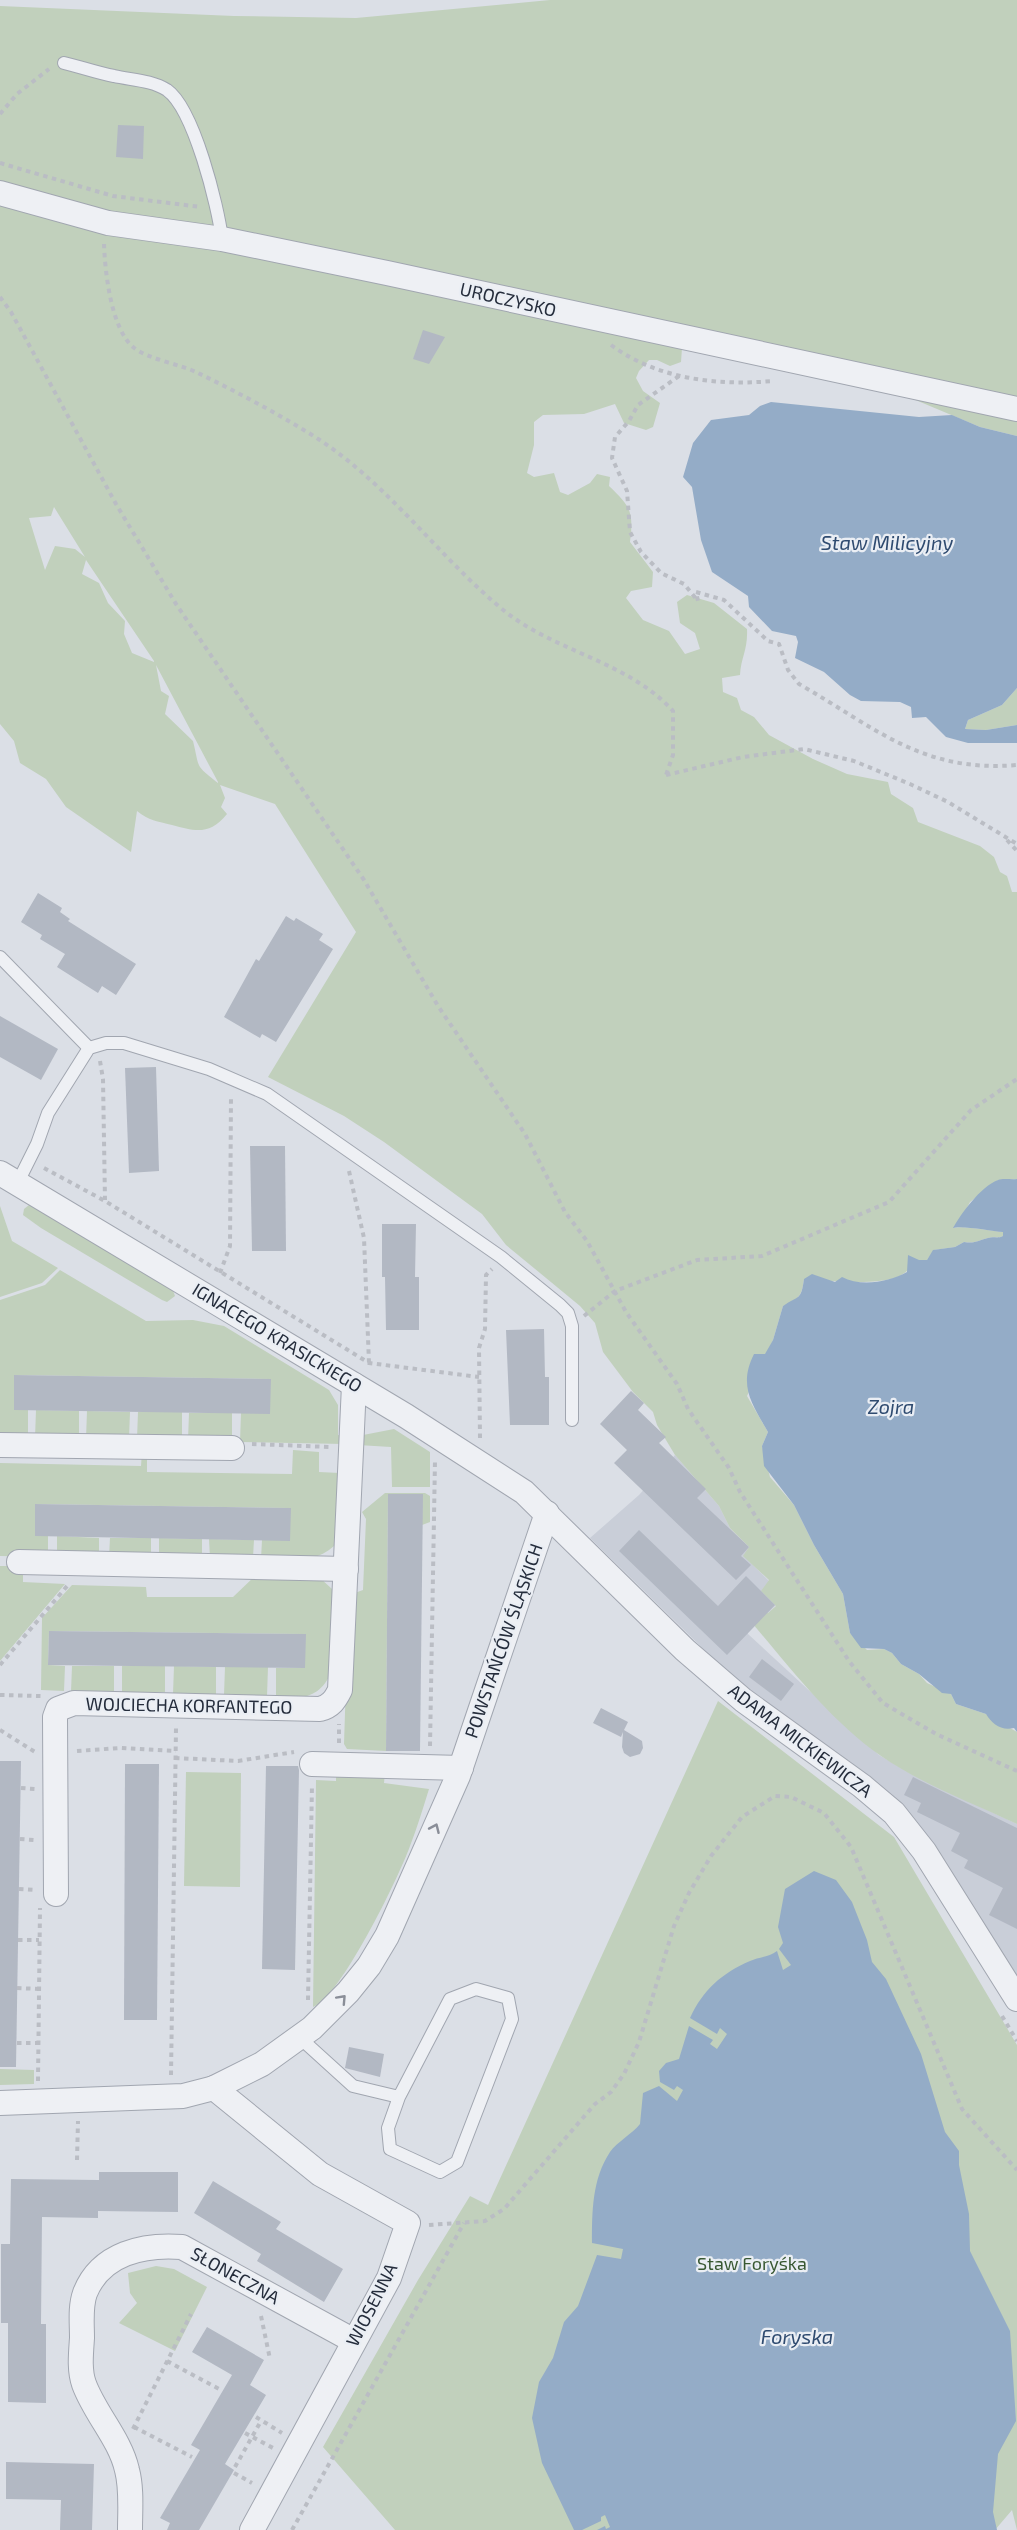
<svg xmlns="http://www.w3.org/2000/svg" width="1017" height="2530" font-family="'Exo 2',sans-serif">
<rect width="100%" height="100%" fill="#dbdfe6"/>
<path fill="#c9ced8" d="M675 1455 719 1506 730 1528 749 1547 744 1556 769 1581 776 1605 768 1613 760 1606 747 1617 748 1634 879 1755 913 1775 1017 1824V1982L888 1793 727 1672 590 1538 639 1495Z"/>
<g fill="#c1d0bc" fill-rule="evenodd">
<path d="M550 0H1017V400L682 348 681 362 670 366 657 360H649L639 371 636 378 643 391 660 403 653 427 646 430 624 423 615 404 584 414 543 415 534 422V445L527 473 534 477 554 473 560 492 568 495 590 483 597 474 610 477 609 486C630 506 634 511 630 542L653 572 652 587 631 591 626 598 643 620 669 631 685 654 700 649 695 633 680 623 677 602 687 595 714 603 747 629C748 650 741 657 740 675L722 678 723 692 737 698 741 710 754 717 769 735 813 759 847 774 888 782 891 794 913 808 918 822 980 846 994 857 1000 872 1007 876 1012 892H1017V1179L998 1180 970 1202 960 1221 954 1226V1228C961 1225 992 1231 1003 1232V1236C997 1239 994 1236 988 1238 978 1240 976 1244 964 1242L955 1247 934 1250 927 1260C914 1260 908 1274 895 1278 873 1285 828 1281 804 1279 802 1295 799 1300 783 1306L773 1340 747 1396 768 1432 762 1446 770 1477 794 1505 814 1545 843 1594 850 1633 867 1650 884 1649 892 1653 901 1664 919 1674 927 1683 951 1694 956 1704 986 1714 1017 1732V1824C972 1803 922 1784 881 1756 830 1721 787 1664 747 1617L760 1606 768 1613 776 1606 761 1591 769 1580 743 1556 749 1547 730 1528 719 1506 675 1455 657 1425 653 1412 633 1392 603 1352 595 1323 580 1306 506 1245 482 1214 384 1142 344 1116 268 1077 356 932 275 804 220 785 225 798 221 807 227 814C209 836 195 831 172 825 157 821 149 821 137 811L131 852 66 807 46 779 20 763 14 741 0 724V6L234 16 356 18ZM54 507 85 557 75 549 55 546 45 570 29 518 51 516ZM86 560 154 661V662L132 653 124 634 125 621 108 603 99 583 82 574ZM156 665 218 782V783C194 764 200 769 193 741L165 714 169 696 161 691Z"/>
<path d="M906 396 1017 419V436L980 427Z"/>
<path d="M1017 688V725L986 730 965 729 968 720 1002 705Z"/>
<path d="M29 1205 172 1288 175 1296 167 1302 162 1300 41 1228 23 1215 24 1209Z"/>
<path d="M0 1206 12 1241 58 1268 42 1283 0 1297Z"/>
<path d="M60 1270 146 1321 193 1320 224 1326 329 1390 338 1405V1435L345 1436 344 1444 240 1442 241 1413 270 1379 15 1375 14 1410H28V1437H0V1300L45 1285Z"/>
<path d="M36 1410 79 1411V1438H35Z"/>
<path d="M87 1411 130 1412 129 1438 86 1439Z"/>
<path d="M138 1412H182V1440L137 1439Z"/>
<path d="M189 1413H232V1440H188Z"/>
<path d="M394 1429 430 1452V1487H392L391 1447 358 1445V1436Z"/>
<path d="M293 1450 319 1452V1472L340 1473V1540C317 1566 293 1559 261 1559L262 1540 290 1508 36 1504 35 1536H48V1557L0 1556V1463L141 1466 142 1452 147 1453V1472L292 1474Z"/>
<path d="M385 1493H425L430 1496V1522L422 1525 388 1495 386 1751 347 1749 344 1744 347 1650 352 1594 363 1590 366 1519 362 1512Z"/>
<path d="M57 1536 99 1538V1557H57Z"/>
<path d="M110 1538H151V1558L109 1557Z"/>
<path d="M159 1538 202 1539V1558H159Z"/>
<path d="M209 1539 254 1540 253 1557 210 1558Z"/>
<path d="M0 1566H23V1582L65 1584 0 1661Z"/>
<path d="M255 1576 320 1578 332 1589 335 1598 329 1677C316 1700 300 1698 276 1697V1668H305V1634L49 1631 48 1665 65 1666 64 1691 41 1690 42 1618 72 1585 146 1587 147 1597H233Z"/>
<path d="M72 1666H114V1692H71Z"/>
<rect x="122" y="1666" width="43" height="26"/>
<path d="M174 1666 216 1667V1694H173Z"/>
<path d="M225 1667H268L267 1696 224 1695Z"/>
<path d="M718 1701 894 1837 1017 2045V2530L1012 2510 995 2530H395L323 2447 418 2280 470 2196 488 2205Z"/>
<path d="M336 1770 385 1772 384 1783 429 1789C423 1808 417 1828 410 1846 399 1877 340 1998 313 2007L316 1780 336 1781Z"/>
<path d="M186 1772 241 1773 240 1887 184 1886Z"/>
<path d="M0 2069 34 2070V2084L0 2085Z"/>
<path d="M156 2266 174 2269 207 2287 175 2351 119 2323 137 2303 130 2293 128 2273Z"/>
</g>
<g fill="#94acc7">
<path d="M771 402 919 417 952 415 980 427 1017 436V688L1002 705 968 720 965 729 986 730 1017 725V743H968L946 737 926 717 912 718 911 707 900 702 861 701 850 695 824 672 795 658 798 642 796 636 772 631 749 607 748 596 712 572 701 540 692 487 683 477 693 443 711 420 749 415 760 406Z"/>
<path d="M1017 1179V1732L1014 1728C1001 1731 992 1724 986 1714L956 1704 951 1694 942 1693 919 1674 901 1664 892 1653 884 1649 861 1648 850 1633 843 1594 814 1545 794 1505 764 1466 762 1446 768 1432C752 1404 738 1386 754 1354H765L773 1340 783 1306C799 1295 801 1301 804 1279L812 1274 835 1282 842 1277C861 1287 889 1282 907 1272L908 1255 919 1260H927L933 1250 955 1247 964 1242C976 1244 978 1240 988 1238 994 1236 997 1239 1003 1236V1232C991 1231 961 1225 953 1228 961 1214 980 1187 998 1180 1003 1178 1012 1180 1017 1179Z"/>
<path d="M814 1871 836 1880 852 1902 867 1940 872 1962 886 1979 921 2054 945 2132 959 2151V2165L969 2214 970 2251 1010 2331 1016 2421 998 2454 993 2512 997 2530H597L605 2526 606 2529 610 2527 605 2515 601 2517V2521L582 2530H574L542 2463 532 2418 539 2382 553 2358 564 2322 578 2306 597 2255 621 2259 623 2249 592 2243C592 2212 592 2179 610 2152 617 2142 632 2134 640 2124L643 2093 659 2086 677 2101 683 2090 677 2086 674 2090 660 2082 659 2071 666 2063 679 2059 689 2026 713 2040 710 2044 717 2049 727 2034 720 2028 717 2034 690 2018C703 1990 722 1973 750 1961 759 1957 769 1957 777 1951L783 1970 791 1965 779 1949 783 1943 778 1927 785 1889Z"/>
</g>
<g fill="#b2b8c3">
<path d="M118 125 144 126 143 159 116 157Z"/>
<path d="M423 330 445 337 429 364 413 359Z"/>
<path d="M38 893 62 908 60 912 70 919 68 921 136 964 116 995 102 986 98 993 57 967 65 954 40 939 42 935 21 922Z"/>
<path d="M286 916 294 921 296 918 323 934 319 940 333 949 276 1042 262 1034 260 1038 224 1017 256 959 259 961Z"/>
<path d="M0 1016 58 1049 41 1080 0 1057Z"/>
<path d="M156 1067 159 1171 129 1173 125 1068Z"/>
<path d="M250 1146H285L286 1251H252Z"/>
<path d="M382 1224H416L415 1277H419V1330H386L385 1277H382Z"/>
<path d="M544 1329 545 1377H549V1425H510L506 1330Z"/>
<path d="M14 1375 271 1379 270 1414 14 1410Z"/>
<path d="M631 1391 644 1403 638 1410 666 1437 659 1443 706 1489 697 1498 749 1547 741 1556 751 1565 736 1580 614 1463 627 1450 600 1424Z"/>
<path d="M388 1494H423L420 1751H386Z"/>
<path d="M35 1504 291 1508 290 1541 35 1536Z"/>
<path d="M639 1530 718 1606 746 1576 775 1605 727 1655 619 1551Z"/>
<path d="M49 1631 306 1634 305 1668 48 1665Z"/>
<path d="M762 1659 794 1684 781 1701 749 1677Z"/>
<path d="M601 1708 628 1722 624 1730 642 1741 643 1748 640 1754 630 1757 624 1753 622 1747 623 1732 621 1737 593 1723Z"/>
<path d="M0 1761H21L16 2067H0Z"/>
<path d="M125 1764H159L157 2020H124Z"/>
<path d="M266 1766H298L299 1770 295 1970 262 1969Z"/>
<path d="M913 1777 1017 1828V1929L989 1915 1003 1888 964 1868 968 1860 951 1851 960 1833 917 1812 921 1803 904 1795Z"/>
<path d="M349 2047 384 2054 380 2077 345 2068Z"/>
<path d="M99 2172H178V2212L98 2211V2218L42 2217 41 2324H46V2403L8 2402V2323H1V2244H10L11 2179 99 2180Z"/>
<path d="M213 2181 281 2222 276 2229 343 2269 324 2302 257 2261 261 2254 194 2213Z"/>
<path d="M207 2327 264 2360 250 2385 266 2395 225 2464 234 2470 199 2530H167L170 2523 160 2518 200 2450 191 2445 232 2375 192 2352Z"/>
<path d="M6 2462 94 2464 92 2530H60L61 2500 6 2499Z"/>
</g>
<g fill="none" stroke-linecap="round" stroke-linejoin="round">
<defs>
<g id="service">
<path d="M64 63C81 67 97 73 114 76 131 80 151 80 167 90 194 109 218 206 222 239"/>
<path d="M0 957 89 1048"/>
<path d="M18 1182 37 1144 48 1113 89 1048 106 1043H124L209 1069 267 1094 501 1257 560 1305 568 1313 572 1326V1420"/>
<path d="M299 2037 353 2086 399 2097 388 2128 390 2149 440 2172 457 2162 512 2019 508 1998 476 1989 450 1999 399 2097"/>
</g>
<g id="minor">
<path d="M0 193 108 223 222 239 387 273 1017 409"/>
<path d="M0 1173 406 1416 524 1492 685 1650 743 1700 862 1786 894 1813 924 1851 1017 1999"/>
<path d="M0 1445 232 1448"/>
<path d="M19 1562 346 1569"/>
<path d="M312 1764 461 1768"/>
<path d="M56 1894 55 1717 58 1709 74 1703 320 1709C331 1706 335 1700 340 1690L354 1385"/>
<path d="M214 2088 320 2174 408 2223 389 2278 252 2530"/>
<path d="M0 2103 183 2096 214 2088 262 2064 312 2028 348 1992 369 1966 387 1936 458 1776 547 1513"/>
<path d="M130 2530C130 2510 132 2489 127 2470 120 2439 95 2414 84 2384 79 2370 81 2353 82 2338 82 2323 80 2307 85 2293 101 2253 144 2244 182 2247L354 2341"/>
</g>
</defs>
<use href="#service" stroke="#a1a6b0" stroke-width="14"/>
<use href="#minor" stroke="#a1a6b0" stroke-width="26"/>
<g stroke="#babdc4" stroke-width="4" stroke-dasharray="4.5 4.5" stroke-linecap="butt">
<path d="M0 114 17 94 49 69"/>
<path d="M0 163 113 196 201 207"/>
<path d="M104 244C105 272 111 328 133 347 147 359 179 364 196 372 235 391 275 412 312 435 386 481 436 554 502 609 554 652 628 661 673 711V755L666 775"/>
<path d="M0 297 11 312 116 504 176 604 364 880 438 1006 525 1134 565 1212 587 1241 626 1312 677 1384 688 1409 729 1468 740 1492 849 1661 883 1703 936 1734 1017 1771"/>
<path d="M611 345C657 379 717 386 773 381"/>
<path d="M679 376 638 405 629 421 615 437 612 458 627 491 630 532 641 552 661 573 684 584 698 601 696 592 724 600 768 641 779 644 788 670 799 684C876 728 922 773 1017 765"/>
<path d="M666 775 743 757 804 749 854 761 910 784 948 802 1017 844"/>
<path d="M1007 840 1017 851"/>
<path d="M100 1061 103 1079 105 1200"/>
<path d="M44 1168 105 1201 369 1363 479 1377"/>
<path d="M349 1171 364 1238 369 1363"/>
<path d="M220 1273 230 1246 231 1096"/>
<path d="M584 1316 615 1291 697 1260 762 1256 889 1202 971 1110 1017 1079"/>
<path d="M480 1438 479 1348 485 1329 486 1275 492 1269"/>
<path d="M252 1444 331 1447"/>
<path d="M0 1665 68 1585"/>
<path d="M0 1695 41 1696"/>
<path d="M0 1730 35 1752"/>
<path d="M339 1743V1724"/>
<path d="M430 1746 435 1460"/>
<path d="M77 1751 120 1748 176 1751"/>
<path d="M175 1758 238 1761 294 1752"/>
<path d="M21 1788 35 1789"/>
<path d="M20 1839 34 1840"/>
<path d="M19 1889 36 1890"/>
<path d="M18 1940H39"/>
<path d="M17 1988 39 1989"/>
<path d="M308 2000 312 1785"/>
<path d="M1002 2016 1017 2041"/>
<path d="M17 2043H38"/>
<path d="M171 2075 176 1728"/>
<path d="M38 2081 40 1908"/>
<path d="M77 2160 78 2121"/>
<path d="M429 2225 485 2221 504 2209 595 2104 611 2092 624 2074 639 2042 674 1926 689 1893 711 1856 742 1817 775 1796 791 1797 824 1813 851 1847 962 2109 1017 2170"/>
<path d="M261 2316 270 2359"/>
<path d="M167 2361 221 2390"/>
<path d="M256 2417 282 2433"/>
<path d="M134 2427 192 2457"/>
<path d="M133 2429 191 2314"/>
<path d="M245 2433 273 2448"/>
<path d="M235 2467 261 2421"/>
<path d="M234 2473 252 2483"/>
<path d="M292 2530 464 2223"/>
</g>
<use href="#service" stroke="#eef0f4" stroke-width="12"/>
<use href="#minor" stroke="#eef0f4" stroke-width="24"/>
</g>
<defs><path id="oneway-chevron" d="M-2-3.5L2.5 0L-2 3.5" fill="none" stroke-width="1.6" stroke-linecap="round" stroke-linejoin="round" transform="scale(1.5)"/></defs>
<g stroke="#8a8e98">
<use href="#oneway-chevron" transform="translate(435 1828) rotate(-66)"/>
<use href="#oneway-chevron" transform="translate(342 1999) rotate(-47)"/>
</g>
<g text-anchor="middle" stroke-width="4.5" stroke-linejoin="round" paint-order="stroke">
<g font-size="18" fill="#252d3c" stroke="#eaeef4">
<text transform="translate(508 300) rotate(13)" y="6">UROCZYSKO</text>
<text transform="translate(277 1338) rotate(31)" y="6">IGNACEGO KRASICKIEGO</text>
<text transform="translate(504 1641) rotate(-71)" y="6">POWSTAŃCÓW ŚLĄSKICH</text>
<text transform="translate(189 1706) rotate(1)" y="6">WOJCIECHA KORFANTEGO</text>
<text transform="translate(800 1741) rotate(37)" y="6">ADAMA MICKIEWICZA</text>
<text transform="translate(235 2276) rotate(29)" y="6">SŁONECZNA</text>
<text transform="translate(372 2305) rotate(-63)" y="6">WIOSENNA</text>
</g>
<g font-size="18" fill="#385832" stroke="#eaeef4">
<text x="752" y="2270">Staw Foryśka</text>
</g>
<g font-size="20" font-style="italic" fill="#2f4b70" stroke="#eaeef4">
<text x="887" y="550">Staw Milicyjny</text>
<text x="891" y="1414">Zojra</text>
<text x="797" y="2344">Foryska</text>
</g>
</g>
</svg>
